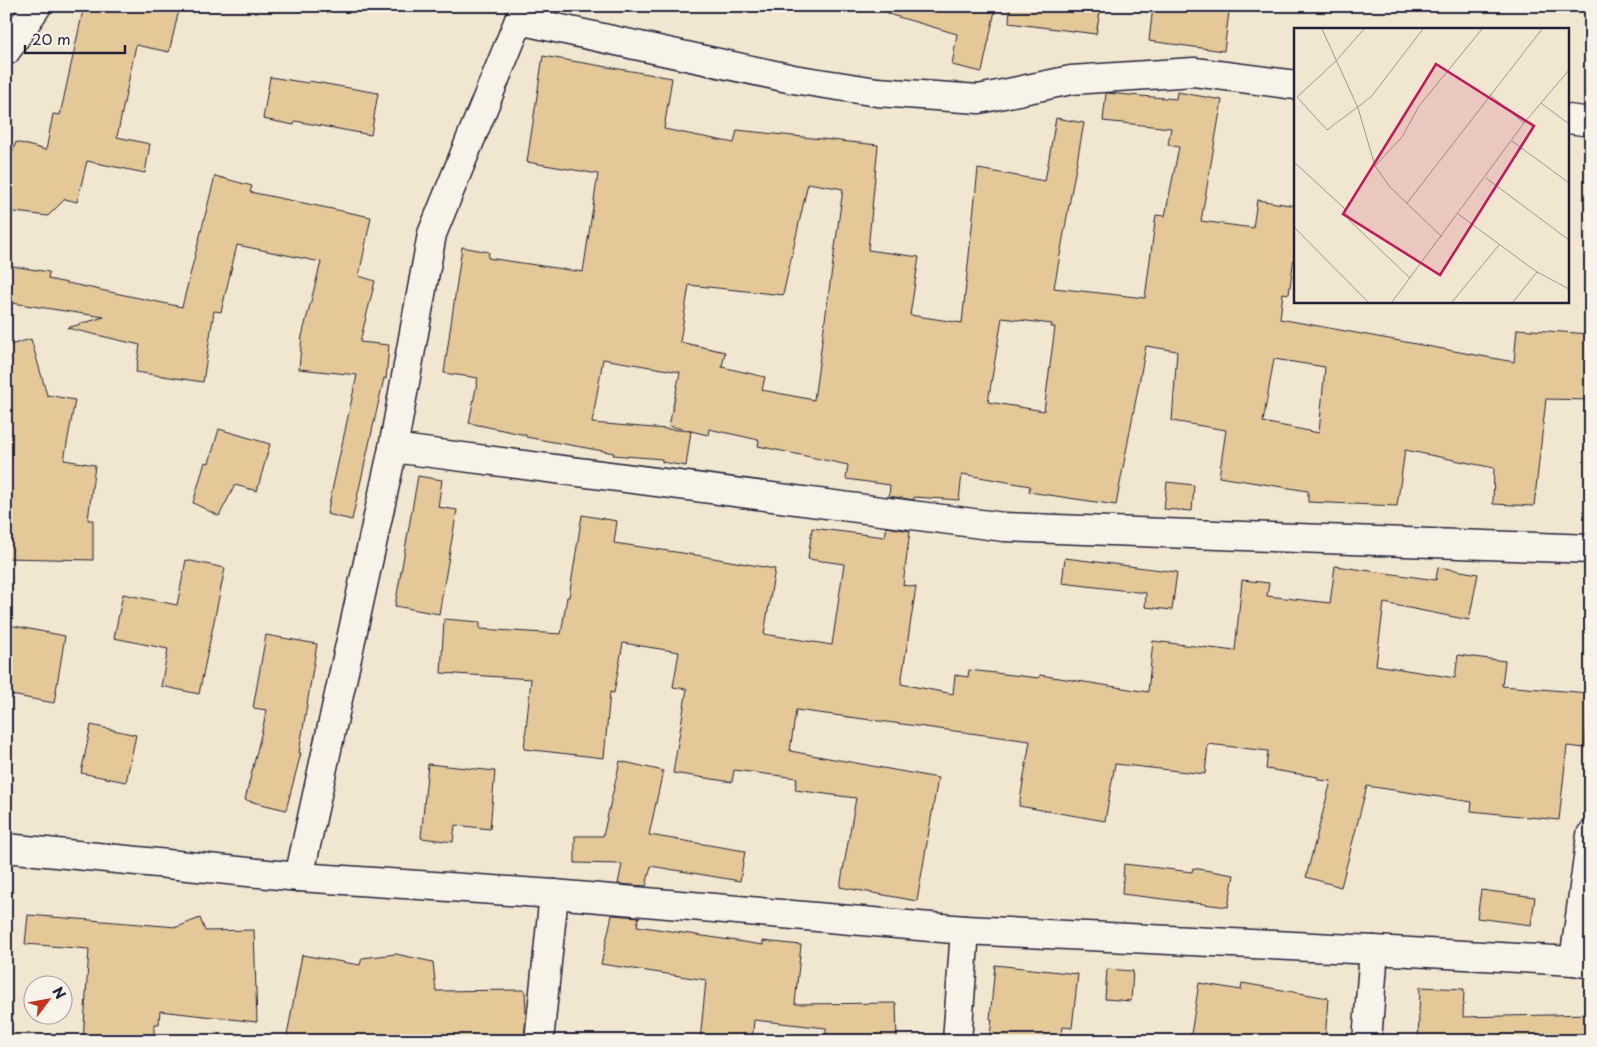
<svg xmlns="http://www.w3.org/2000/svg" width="1597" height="1047" font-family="'Playpen Sans',sans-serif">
<rect width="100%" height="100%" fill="#f1e6d0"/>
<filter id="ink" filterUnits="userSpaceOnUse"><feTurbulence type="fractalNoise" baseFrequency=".02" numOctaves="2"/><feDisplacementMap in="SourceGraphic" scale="10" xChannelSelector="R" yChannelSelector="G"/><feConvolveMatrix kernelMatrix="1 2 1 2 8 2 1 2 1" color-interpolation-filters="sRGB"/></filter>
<g filter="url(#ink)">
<g fill="#e4c898" stroke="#22223b" fill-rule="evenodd">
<path d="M84 6H180L169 52 136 45 117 137 150 144 145 173 87 161 77 202 65 199 48 216 6 211V170L16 142 46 150 53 114 60 115Z"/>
<path d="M889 6H996L982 72 952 65 957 34 888 14Z"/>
<path d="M1010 6H1101L1096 34 1009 23Z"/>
<path d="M1153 6H1181L1229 12 1224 51 1149 41Z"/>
<path d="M543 56 672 78 664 129 734 143 737 130 878 145 868 250 919 257 910 315 962 323 978 169 1045 181 1056 118 1084 123 1054 288 1145 298 1156 215 1165 216 1179 147 1168 145 1171 128 1103 121 1106 93 1176 99 1177 92 1222 100 1201 221 1253 228 1257 200 1296 206V243L1289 294 1283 293 1280 319 1514 362 1517 329 1591 334V400L1546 399 1534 506 1493 504 1494 468 1405 450 1397 506 1308 502V491L1219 477 1226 430 1172 421 1177 351 1146 346 1116 505 1029 492 1030 486 962 474 959 500 914 497V500L889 496 890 485 846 479 848 465 758 446 759 440 709 429 708 435 669 426 680 372 603 359 592 423 691 431 686 466 662 462V459L613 455 614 453 526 437V435L469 423 478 378 444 373 462 247 489 252 488 258 583 272 598 174 527 162ZM808 183 843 189 814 400 762 390 765 377 722 367 725 352 680 342 689 285 783 295ZM1002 318 1052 324 1051 327H1055L1044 411 988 402ZM1274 359 1325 367 1319 433 1263 422Z"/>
<path d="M270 77 308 83 309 81 378 93 371 135 295 121 294 125 263 119Z"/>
<path d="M215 176 252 186 250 192 371 217 359 276 375 281 360 342 389 345 386 379 384 378 352 520 327 514 357 375 299 369 302 336 321 262 237 245 221 312 214 311 203 382 136 372 140 345 67 328 104 317 6 302V265L49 272 48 279 182 307Z"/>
<path d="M31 339 47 395 75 400 64 460 95 465 88 520H93V560L6 558V346Z"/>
<path d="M219 429 270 444 257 491 235 485 219 516 193 503 205 462 209 463Z"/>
<path d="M418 476 442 480 438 507 457 510 439 614 395 606Z"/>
<path d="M1167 482 1194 485 1192 511 1164 509Z"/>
<path d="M582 515 617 521 614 543 696 555 775 569 764 634 832 645 844 564 808 559 812 528 885 537 886 527 910 531 903 585 916 587 901 684 953 694 955 675 968 677 969 670 1039 678 1040 675 1148 692 1153 641 1235 651 1242 580 1269 583 1267 596 1330 603 1335 566 1436 580 1438 567 1478 574 1469 620 1384 603 1376 665 1455 678 1458 655 1505 661 1502 686 1589 693 1585 748 1567 746 1559 820 1471 811 1472 802 1367 786 1341 887 1306 877 1331 781 1318 780V777L1266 769 1268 751 1208 744 1205 774 1115 764 1105 821 1019 806 1030 741 796 710 790 751 938 778 917 901 840 887 856 798 795 790 797 778 734 770 732 782 673 773 687 689 673 687 679 652 623 643 614 693 610 692 604 758 524 749 531 679 441 673 444 619 480 622V629L561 634 567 597H569Z"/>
<path d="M1065 558 1177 572 1172 610 1145 607 1146 593 1062 583Z"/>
<path d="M186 560 225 568 199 694 161 686 168 649 114 638 123 594 177 605Z"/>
<path d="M9 625 65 636 54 703 6 694V641Z"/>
<path d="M266 635 317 644 299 753H301L286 810 245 800 267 710 253 708Z"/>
<path d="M91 725 136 735 126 782 81 773Z"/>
<path d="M620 761 663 771 649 835 745 851 740 881 651 866 646 886 618 884 622 864 575 863V836H603Z"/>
<path d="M428 764 495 771 490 829 455 825 453 842 421 838Z"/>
<path d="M1124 864 1192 872 1193 868 1234 875 1228 907 1122 894Z"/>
<path d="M1481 890 1535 897 1531 925 1477 918Z"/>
<path d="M28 915 177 927 200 918 205 931 254 930 257 1022 160 1011 159 1024H154V1041H83L89 949 25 944Z"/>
<path d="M612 915 639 917 637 926 763 945V941L801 945 795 1004 896 1003 897 1041H826V1028L754 1020 752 1041H700L706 980 601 964Z"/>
<path d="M396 954 433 962 436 991 525 990 526 1015 524 1041H286L302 955 360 965 362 958Z"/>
<path d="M995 965 1078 974 1072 1028 1063 1027 1061 1041H989L992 1020 990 1019Z"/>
<path d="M1107 969 1133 971 1131 1001 1105 999Z"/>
<path d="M1199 983 1241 990 1242 983 1328 998 1325 1041H1190Z"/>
<path d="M1420 987 1464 989 1463 1017 1591 1014V1041H1418Z"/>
</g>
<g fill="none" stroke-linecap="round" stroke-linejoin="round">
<defs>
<g id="minor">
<path d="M519 20 793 79 877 92 979 99 1071 80 1194 72 1296 85"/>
<path d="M6 51 37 6"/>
<path d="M1568 119 1591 122"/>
<path d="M393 448 1004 527 1591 549"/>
<path d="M6 848 299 877 554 894 965 930 1374 950 1574 961 1591 964"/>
<path d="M299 877 393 448 432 234 519 20 533 6"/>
<path d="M1574 961 1591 835"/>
<path d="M539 1041 554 894"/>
<path d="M957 1041 965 930"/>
<path d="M1367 1041 1374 950"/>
</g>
</defs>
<use href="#minor" stroke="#22223b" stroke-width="31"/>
<use href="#minor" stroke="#f7f3e8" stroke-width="28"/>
</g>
</g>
<g transform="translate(1294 28)">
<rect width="275" height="275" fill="#f1e6d0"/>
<path fill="none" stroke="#9e9894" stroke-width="1" d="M28 1 64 80 81 138 96 159 148 209M70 1 42 33 3 69 33 102 77 69 129 1M195 66 230 95M247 75 275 96M218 113 275 155M0 134 50 180 56 193 116 250M81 138 108 109 125 78 188 1M192 150 275 212M113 175 248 1M164 186 243 244 275 261M0 199 74 274M98 274 230 95 275 42M158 274 205 217M219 274 243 244"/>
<path fill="#c2185b" fill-opacity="0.15" stroke="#c2185b" stroke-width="2.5" d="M142 36 240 98 146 247 49 186Z"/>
<rect width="275" height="275" fill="none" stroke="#22223b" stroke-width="2.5"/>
</g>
<rect width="1597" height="1047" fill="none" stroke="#f7f3e8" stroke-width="25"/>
<rect x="12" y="12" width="1572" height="1022" fill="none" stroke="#22223b" stroke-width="2" filter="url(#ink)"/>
<g transform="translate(48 1000) rotate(58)"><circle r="24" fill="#f7f3e8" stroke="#a29fa3"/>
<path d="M0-4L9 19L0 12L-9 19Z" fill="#c8321e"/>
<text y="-8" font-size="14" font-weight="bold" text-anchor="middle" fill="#22223b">N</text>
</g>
<path d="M25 45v8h100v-8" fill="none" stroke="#22223b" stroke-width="2.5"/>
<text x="32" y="45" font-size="15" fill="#22223b" stroke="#f7f3e8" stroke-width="4" paint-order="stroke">20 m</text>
</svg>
